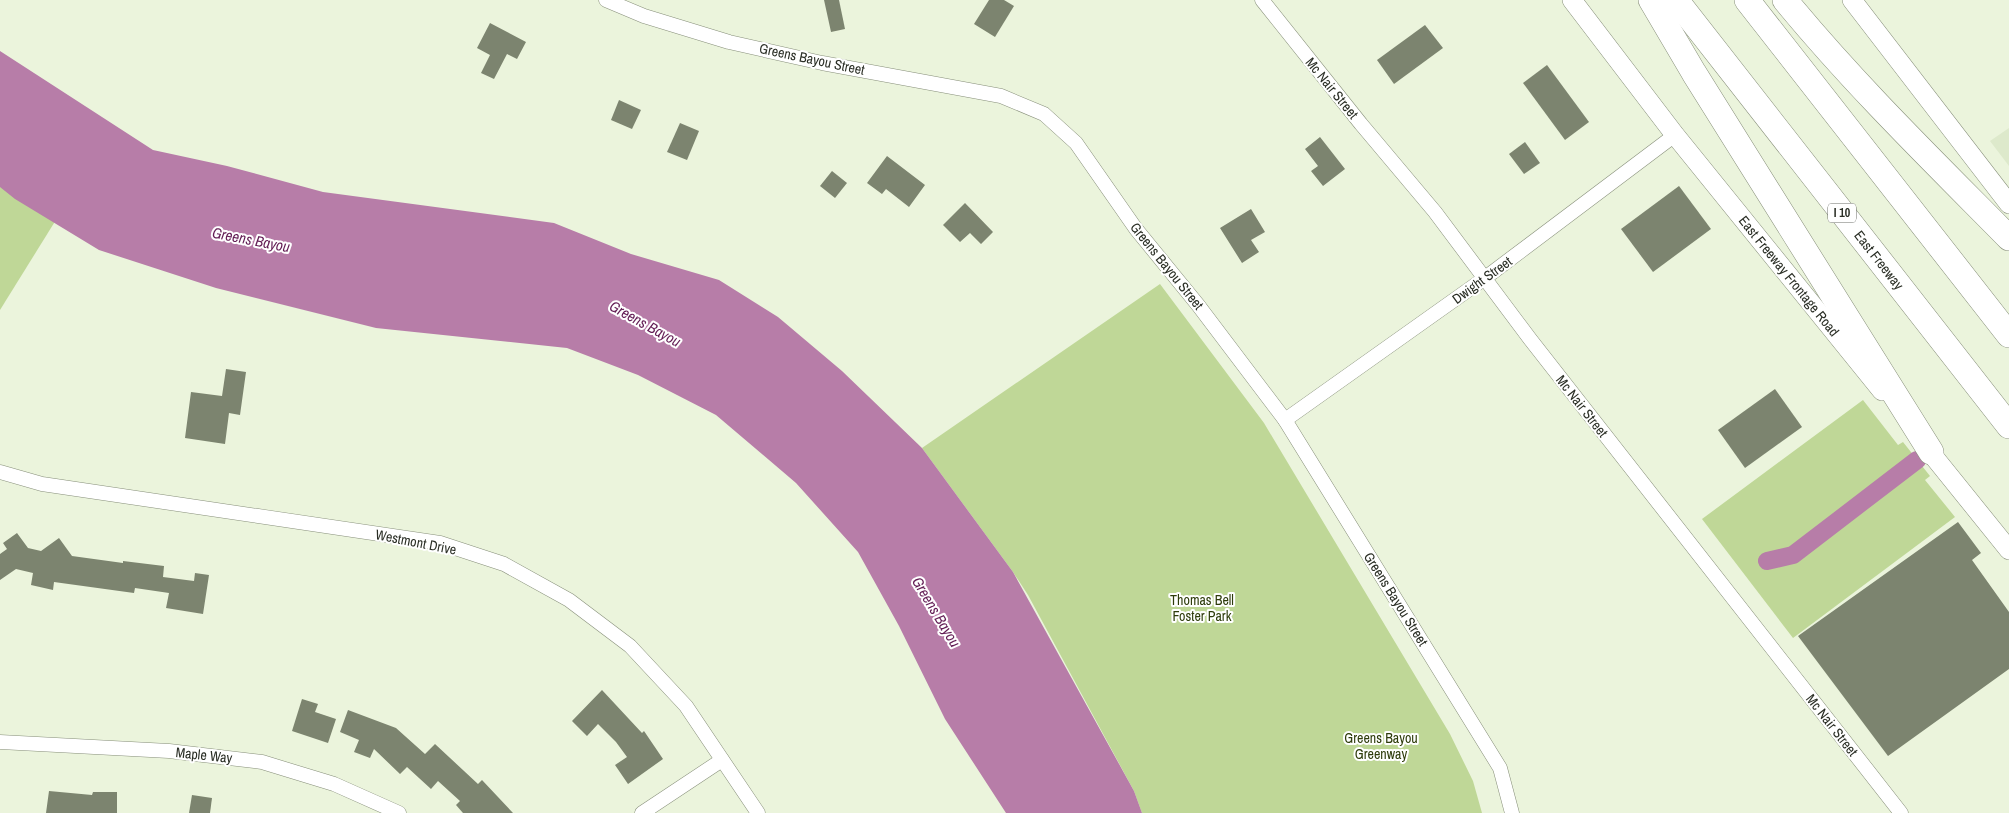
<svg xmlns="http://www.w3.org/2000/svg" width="2009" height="813" font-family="'Archivo Narrow',sans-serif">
<rect width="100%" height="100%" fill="#ebf4dc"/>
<path fill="#dde9cb" d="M2009 128V166L1990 141Z"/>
<g fill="#bfd797">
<path d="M0 158 64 207 0 310Z"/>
<path d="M1160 284 1264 423 1450 734 1473 781 1482 813H1142L1134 791 1028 595 1013 572 922 448Z"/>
<path d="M1863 400 1898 445 1903 442 1930 476 1925 480 1955 517 1793 638 1702 519Z"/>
</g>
<path fill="#b77da8" d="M0 51 153 150 227 166 323 192 554 223 631 254 719 280 778 317 842 371 922 448 1013 572 1134 791 1142 813H1006L945 719 899 626 858 552 796 483 716 415 638 375 567 348 376 328 216 288 99 250 15 199 0 187Z"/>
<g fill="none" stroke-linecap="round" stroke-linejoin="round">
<path stroke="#b77da8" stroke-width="18" d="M1767 561 1793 555 1917 460"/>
</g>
<g fill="#7c846f">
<path d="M824 0H839L845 29 831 32Z"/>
<path d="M989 0H1004L1014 6 995 37 974 24Z"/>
<path d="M490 23 526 42 517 59 507 54 494 79 481 73 490 55 477 48Z"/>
<path d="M1425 25 1443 48 1394 84 1377 60Z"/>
<path d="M1547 65 1589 122 1565 140 1523 83Z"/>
<path d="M619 100 641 110 632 129 611 120Z"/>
<path d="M680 123 699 131 687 160 667 152Z"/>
<path d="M1320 137 1345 169 1323 186 1311 171 1318 166 1305 149Z"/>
<path d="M1525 142 1540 163 1524 174 1509 154Z"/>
<path d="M887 156 925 185 909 207 886 189 882 194 867 183Z"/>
<path d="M832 171 847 183 835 198 820 186Z"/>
<path d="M1679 186 1711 229 1653 272 1621 229Z"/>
<path d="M965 203 993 232 981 244 970 233 960 242 943 225Z"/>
<path d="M1251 209 1265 232 1251 240 1259 252 1242 263 1220 228Z"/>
<path d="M226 369 246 372 240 415 229 413 225 444 185 438 191 392 222 396Z"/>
<path d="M1775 389 1802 427 1745 468 1718 430Z"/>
<path d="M1958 522 1981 553 1972 560 2009 612V669L1888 756 1798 636Z"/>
<path d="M17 533 28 548 41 551 59 538 72 556 123 563V561L164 566 163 577 194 581 195 573 209 575 203 614 166 608 169 593 135 588 134 593 54 582 53 590 31 585 33 573 16 569 0 580V554L7 549 3 543Z"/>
<path d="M602 690 642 733 644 731 663 759 628 784 615 765 627 757 616 742 598 724 587 736 572 721Z"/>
<path d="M302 699 318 704 315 712 336 719 328 743 292 731Z"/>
<path d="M348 710 396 728 425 754 435 744 478 784 482 780 513 813H463L456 805 460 801 438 781 431 789 407 767 400 774 374 749 370 758 354 752 359 740 340 732Z"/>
<path d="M49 791 92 795 93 792H117V813H46Z"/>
<path d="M192 795 212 798 210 813H189Z"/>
</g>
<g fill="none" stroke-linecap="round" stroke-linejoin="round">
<defs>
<g id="street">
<path d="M606 0 644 16 729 42 822 63 1001 96 1044 114 1076 143 1136 229 1198 305 1285 420 1500 768 1512 813"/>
<path d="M1262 0 1361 124 1435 212 1530 339 1901 813"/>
<path d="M1285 420 1485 278 1675 135"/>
<path d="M0 472 42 484 440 543 504 564 569 600 630 646 686 706 758 813"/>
<path d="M0 742 169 751 262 762 334 784 399 813"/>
<path d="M642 813 722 760"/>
</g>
<g id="secondary">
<path d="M1572 0 1675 135 1882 391"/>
<path d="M1852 0 2009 204"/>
<path d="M1922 442 2009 550"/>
</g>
<g id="highway">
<path d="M1651 0 1694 73 1931 452"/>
<path d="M1676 0 2009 426"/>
<path d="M1747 0 2009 335"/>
<path d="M1785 0C1855 85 1932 160 2009 238"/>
</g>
</defs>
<use href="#street" stroke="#878f7a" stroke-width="15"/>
<use href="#secondary" stroke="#878f7a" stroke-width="20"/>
<use href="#highway" stroke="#878f7a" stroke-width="26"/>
<use href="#street" stroke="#fff" stroke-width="14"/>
<use href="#secondary" stroke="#fff" stroke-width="19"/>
<use href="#highway" stroke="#fff" stroke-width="25"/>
</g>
<g text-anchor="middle" stroke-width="4" stroke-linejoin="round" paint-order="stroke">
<rect fill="#fff" stroke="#6b6d67" stroke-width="1" x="1828" y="203.5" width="28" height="19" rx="4"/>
<g font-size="12" font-weight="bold" fill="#2b2f26">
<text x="1842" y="217">I 10</text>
</g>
<g font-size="14" fill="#2b2f26" stroke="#fff">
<text transform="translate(812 59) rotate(12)" y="5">Greens Bayou Street</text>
<text transform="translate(1332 88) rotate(51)" y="5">Mc Nair Street</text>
<text transform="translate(1879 260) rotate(52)" y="5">East Freeway</text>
<text transform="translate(1167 266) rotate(51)" y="5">Greens Bayou Street</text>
<text transform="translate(1789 276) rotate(51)" y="5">East Freeway Frontage Road</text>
<text transform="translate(1482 280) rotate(-36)" y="5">Dwight Street</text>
<text transform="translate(1582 406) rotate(52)" y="5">Mc Nair Street</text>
<text transform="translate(416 542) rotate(11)" y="5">Westmont Drive</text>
<text transform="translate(1396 599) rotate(58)" y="5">Greens Bayou Street</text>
<text transform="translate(1832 725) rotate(52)" y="5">Mc Nair Street</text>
<text transform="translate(204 755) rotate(6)" y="5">Maple Way</text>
</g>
<g font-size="14" fill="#2e3c0b" stroke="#fff">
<text x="1202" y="605">Thomas Bell<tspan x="1202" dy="16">Foster Park</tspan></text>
<text x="1381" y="743">Greens Bayou<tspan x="1381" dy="16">Greenway</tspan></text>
</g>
<g font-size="15" font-style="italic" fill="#621c54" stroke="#fff">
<text transform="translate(251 240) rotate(11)" y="5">Greens Bayou</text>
<text transform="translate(645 324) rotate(29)" y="5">Greens Bayou</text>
<text transform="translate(936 612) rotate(59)" y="5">Greens Bayou</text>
</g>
</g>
</svg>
